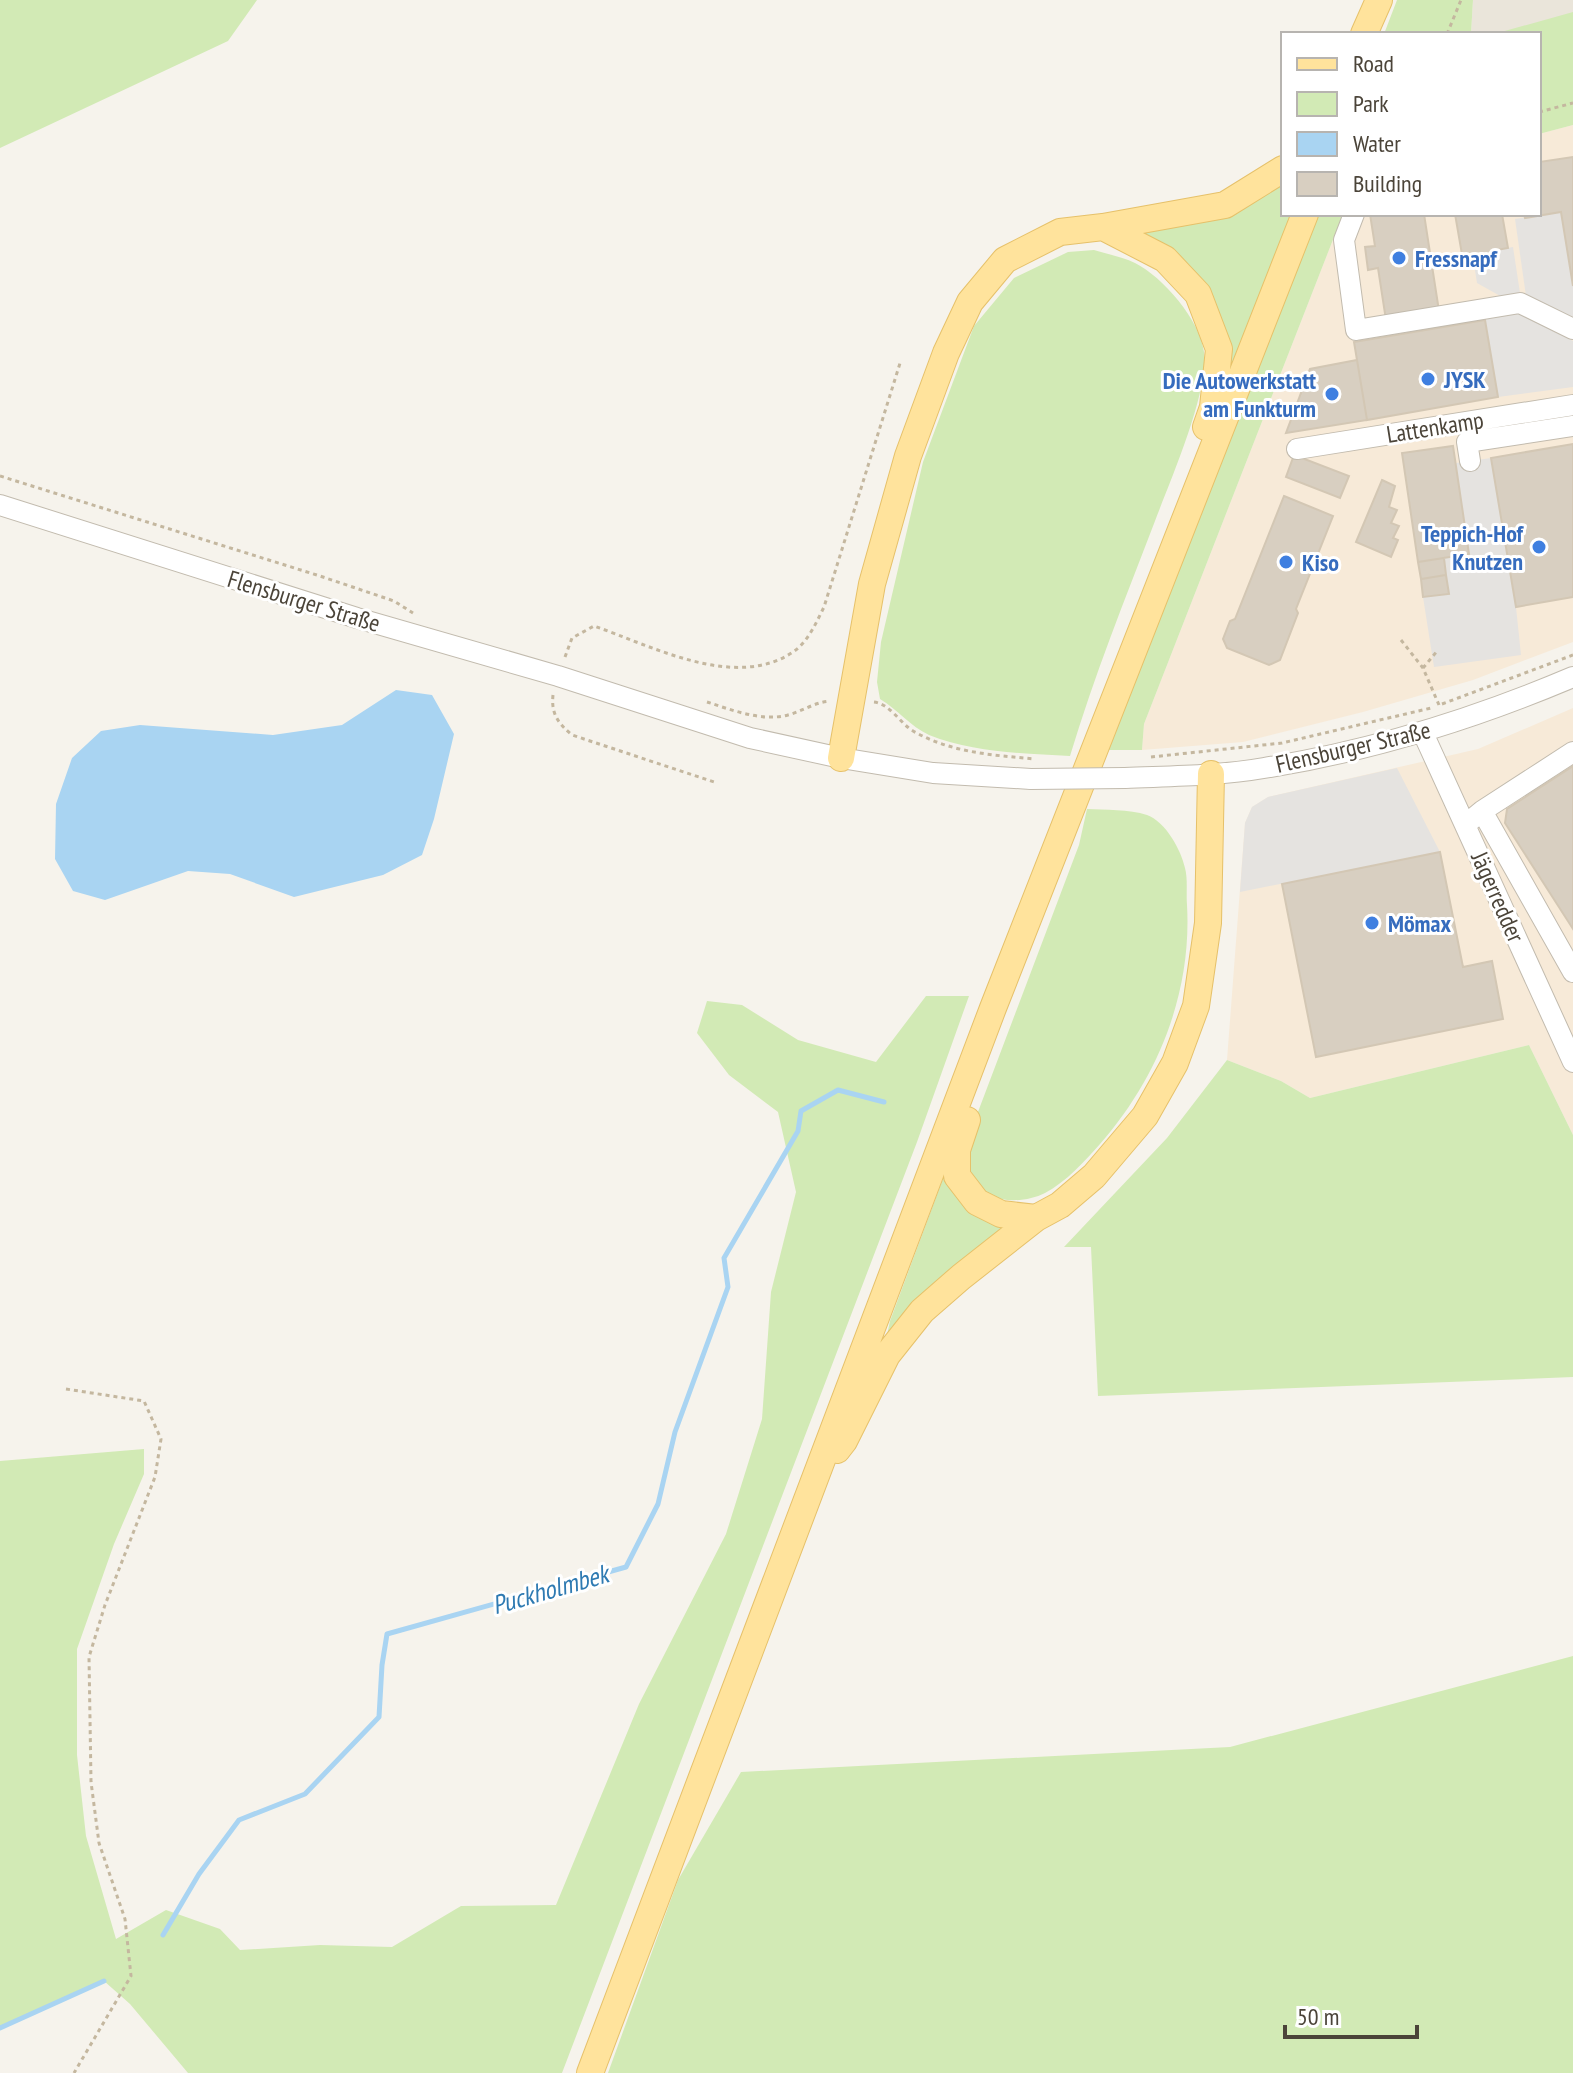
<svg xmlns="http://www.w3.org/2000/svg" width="1573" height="2073" font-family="'PT Sans Narrow',sans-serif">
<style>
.residential{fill:#eae5da}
.commercial{fill:#f7ead8}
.green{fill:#d2eab5}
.parking{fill:#e5e3e0}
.water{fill:#a9d4f2}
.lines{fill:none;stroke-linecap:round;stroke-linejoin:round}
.stream{stroke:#a9d4f2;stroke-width:5}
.building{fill:#d8cfc1;stroke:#d3c7b4;stroke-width:2}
.minor-casing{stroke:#c2bbae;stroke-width:22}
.major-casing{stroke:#e6c16a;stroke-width:28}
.path{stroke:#c4b79f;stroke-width:3;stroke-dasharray:4 4;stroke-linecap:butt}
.minor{stroke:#fff;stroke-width:20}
.major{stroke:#ffe39c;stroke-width:26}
.minor-bridge-casing{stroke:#c2bbae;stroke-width:22;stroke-linecap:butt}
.minor-bridge{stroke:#fff;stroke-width:20}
.shop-dot{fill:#3f7fe0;stroke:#fff;stroke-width:3}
.labels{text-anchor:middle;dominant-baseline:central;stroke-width:6;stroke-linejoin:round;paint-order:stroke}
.shop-label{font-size:24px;font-weight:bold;fill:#366cbe;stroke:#fff;text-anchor:start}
.street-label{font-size:24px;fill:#4b4439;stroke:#fff}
.water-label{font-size:26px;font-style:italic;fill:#2e7ab2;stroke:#fff}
</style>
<rect width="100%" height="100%" fill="#f6f3ec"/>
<!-- residential -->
<path class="residential" d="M 1473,0 L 1573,0 L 1573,76 L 1539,34 L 1471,34 Z"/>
<!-- commercial -->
<path class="commercial" d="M 1573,125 L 1573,642 L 1473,680 L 1363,712 L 1243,742 L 1142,750 L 1144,724 L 1343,214 L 1539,214 L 1539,134 Z
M 1573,708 L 1573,1135 L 1529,1045 L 1310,1098 L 1281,1081 L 1227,1060 L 1245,823 L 1252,807 L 1268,797 L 1478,749 Z"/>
<!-- green -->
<path class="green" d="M 0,0 L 257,0 L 228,41 L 0,148 Z
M 1397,0 L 1473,0 L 1471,34 L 1384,34 Z
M 1573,12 L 1573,125 L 1539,134 L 1539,34 L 1494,34 Z
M 1283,182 L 1283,214 L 1293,214 L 1227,380 L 1213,314 L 1124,229 L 1247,205 Z
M 1315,214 L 1343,214 L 1144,724 L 1142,750 L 1108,750 Z
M 1094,250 C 1107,254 1123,257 1135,263 C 1163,277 1200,320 1204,352 C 1209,393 1170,481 1155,521 C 1125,599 1094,676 1070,756 C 1023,753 974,753 929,735 C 910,726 898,710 880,699 L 877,682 L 881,642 L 923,462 L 974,326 L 1014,278 L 1068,252 Z
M 1087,809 C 1105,810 1129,809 1147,815 C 1166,822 1181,850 1185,868 C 1188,879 1186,893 1187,905 C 1192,993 1158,1078 1100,1144 C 1085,1161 1066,1182 1045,1193 C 1021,1205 984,1204 971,1175 C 965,1161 968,1147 970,1133 L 1079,845 Z
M 926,996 L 969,996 L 917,1142 L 562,2073 L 188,2073 L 130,2004 L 104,1981 L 0,2028 L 0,1461 L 144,1449 L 144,1474 L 114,1544 L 77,1649 L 77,1755 L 86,1836 L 116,1939 L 166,1910 L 220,1929 L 240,1950 L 320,1945 L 392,1947 L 461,1906 L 556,1905 L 639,1704 L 726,1534 L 762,1419 L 771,1292 L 796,1192 L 778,1112 L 729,1075 L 697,1033 L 707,1001 L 742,1005 L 798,1040 L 876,1062 Z
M 1529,1045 L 1573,1135 L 1573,1377 L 1098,1396 L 1091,1247 L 1064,1247 L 1167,1138 L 1227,1060 L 1281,1081 L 1310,1098 Z
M 944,1176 L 1009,1225 L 887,1335 L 890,1321 Z
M 1573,1656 L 1573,2073 L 608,2073 L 678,1880 L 741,1772 L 1230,1747 Z"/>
<!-- parking -->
<path class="parking" d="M 1561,212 L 1573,286 L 1573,317 L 1526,296 L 1515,219 Z
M 1513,247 L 1520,293 L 1502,297 L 1477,283 L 1474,264 L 1493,261 L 1491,251 Z
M 1514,311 L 1573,341 L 1573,387 L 1498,397 L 1485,320 Z
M 1491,458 L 1516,607 L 1521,655 L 1434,667 L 1423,597 L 1449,594 L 1444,558 L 1469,554 L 1456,463 Z
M 1397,768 L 1440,852 L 1240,892 L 1245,823 L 1252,807 L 1268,797 Z"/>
<!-- water -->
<path class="water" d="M 396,690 L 432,695 L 454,734 L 434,819 L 422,855 L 383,875 L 294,897 L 230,874 L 188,871 L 105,900 L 73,891 L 55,859 L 56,804 L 72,758 L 101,731 L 140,725 L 273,735 L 342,725 Z"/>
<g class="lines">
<!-- stream -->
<path class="stream" d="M 163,1935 L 199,1874 L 239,1820 L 305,1794 L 379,1717 L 382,1665 L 387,1634 L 626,1567 L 658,1504 L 675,1432 L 728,1287 L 724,1258 L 798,1131 L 801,1111 L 838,1090 L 884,1102
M 0,2028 L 104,1981"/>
</g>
<!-- building -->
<path class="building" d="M 1573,157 L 1573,286 L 1561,212 L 1525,218 L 1524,214 L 1539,214 L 1539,162 Z
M 1370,214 L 1424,214 L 1439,311 L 1386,320 L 1378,268 L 1368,270 L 1365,247 L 1375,246 Z
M 1455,214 L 1502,214 L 1508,248 L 1491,251 L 1493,261 L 1464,266 Z
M 1485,320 L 1498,397 L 1367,420 L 1354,342 Z
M 1357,360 L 1367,420 L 1286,433 L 1310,369 Z
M 1573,444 L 1573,597 L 1516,607 L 1491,458 Z
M 1453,446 L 1469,554 L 1418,562 L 1402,453 Z
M 1294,455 L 1349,476 L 1340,498 L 1286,477 Z
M 1382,480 L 1395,486 L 1389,507 L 1397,510 L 1391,523 L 1399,526 L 1393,538 L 1398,540 L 1391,557 L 1356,542 Z
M 1284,496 L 1333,516 L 1296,609 L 1298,613 L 1280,660 L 1269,665 L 1227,648 L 1223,639 L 1230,621 L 1235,619 Z
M 1444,558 L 1446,575 L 1421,579 L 1418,562 Z
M 1446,575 L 1449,594 L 1423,597 L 1421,579 Z
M 1573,766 L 1573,929 L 1505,823 L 1507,809 Z
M 1440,852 L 1463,967 L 1492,961 L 1503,1019 L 1316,1057 L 1282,884 Z"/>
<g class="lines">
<defs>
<path id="minor" d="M 1354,214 L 1344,240 L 1356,330 L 1520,303 L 1573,329
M 1297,449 L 1573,405
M 1470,461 L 1467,442 L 1573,426
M 0,505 L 357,618 L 558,676 L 750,738 L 841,758 L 933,773 L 1031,779
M 1423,733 L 1573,1062
M 1125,778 C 1171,776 1218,776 1264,768 C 1371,751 1474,719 1573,677
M 1482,811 L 1573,752
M 1465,825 L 1482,811 L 1573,972"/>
<path id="major" d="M 1364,34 L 1379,0
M 1103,227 L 1165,259 L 1198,294 L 1219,349 L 1213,407 L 1206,427
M 841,758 L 872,584 L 908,456 L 946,353 L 970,302 L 1005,260 L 1060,232 L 1103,227 L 1225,205 L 1283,169
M 967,1120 L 957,1150 L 957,1176 L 977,1202 L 1001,1214 L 1036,1218
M 837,1450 L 844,1441 L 887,1355 L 922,1311 L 961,1277 L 1036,1218 L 1060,1205 L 1094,1176 L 1145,1116 L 1175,1063 L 1196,1006 L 1208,923 L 1211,774
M 590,2073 L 993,1008 L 1305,214"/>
</defs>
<!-- minor casing -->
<use href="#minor" class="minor-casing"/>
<!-- major casing -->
<use href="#major" class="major-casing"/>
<!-- path -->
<path class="path" d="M 1447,34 L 1461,0
M 1539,112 L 1573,103
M 0,476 L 320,576 L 394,601 L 413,613
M 1401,640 L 1423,668 L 1439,705
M 565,657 L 572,638 L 594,626 C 652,646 735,691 793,652 C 808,642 816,623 824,607 L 901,360
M 1423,668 L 1438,650
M 553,695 C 551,714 558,723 572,735 L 717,783
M 707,702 C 732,710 762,722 788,715 C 803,711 815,702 830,701
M 874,702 C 890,704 900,723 913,731 C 952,753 992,755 1035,759
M 1442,704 L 1573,655
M 1151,757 L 1282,743 L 1431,708
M 66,1389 L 144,1401 L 161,1439 L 155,1477 L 105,1605 L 89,1657 L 91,1782 L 99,1843 L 125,1919 L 131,1976 L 74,2073"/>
<!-- minor -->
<use href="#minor" class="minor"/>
<!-- major -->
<use href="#major" class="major"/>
<defs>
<path id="minor-bridge" d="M 1031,779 L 1125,778"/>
</defs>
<!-- minor-bridge casing -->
<use href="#minor-bridge" class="minor-bridge-casing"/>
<!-- minor-bridge -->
<use href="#minor-bridge" class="minor-bridge"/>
</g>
<!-- markers -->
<g class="shop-dot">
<circle cx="1399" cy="258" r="8"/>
<circle cx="1428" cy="379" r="8"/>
<circle cx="1332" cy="394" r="8"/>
<circle cx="1539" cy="547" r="8"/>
<circle cx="1286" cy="562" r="8"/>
<circle cx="1372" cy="923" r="8"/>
</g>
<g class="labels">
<!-- shop labels -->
<g class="shop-label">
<text x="1415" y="258">Fressnapf</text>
<text x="1444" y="379">JYSK</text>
<text x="1316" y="380" text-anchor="end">Die Autowerkstatt<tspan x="1316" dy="28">am Funkturm</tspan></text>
<text x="1523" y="533" text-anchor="end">Teppich-Hof<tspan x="1523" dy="28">Knutzen</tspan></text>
<text x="1302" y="562">Kiso</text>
<text x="1388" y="923">Mömax</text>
</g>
<!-- street labels -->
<g class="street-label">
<text transform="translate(1435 427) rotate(-9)">Lattenkamp</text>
<text transform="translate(304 601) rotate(17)">Flensburger Straße</text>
<text transform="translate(1353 747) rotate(-13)">Flensburger Straße</text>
<text transform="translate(1498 897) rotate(66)">Jägerredder</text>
</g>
<!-- water labels -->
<g class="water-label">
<text transform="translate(550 1589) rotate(-16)">Puckholmbek</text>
</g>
</g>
<!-- legend -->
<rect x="1281" y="32" width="260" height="184" fill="#ffffff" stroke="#b7b4b0" stroke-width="2"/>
<rect x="1297" y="58" width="40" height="12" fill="#ffe39c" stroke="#b7b4b0" stroke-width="2"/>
<text x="1353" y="72" font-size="24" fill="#4b4439">Road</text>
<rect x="1297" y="92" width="40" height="24" fill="#d2eab5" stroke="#b7b4b0" stroke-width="2"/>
<text x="1353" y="112" font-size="24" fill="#4b4439">Park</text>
<rect x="1297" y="132" width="40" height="24" fill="#a9d4f2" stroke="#b7b4b0" stroke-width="2"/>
<text x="1353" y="152" font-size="24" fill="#4b4439">Water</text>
<rect x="1297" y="172" width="40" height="24" fill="#d8cfc1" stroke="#b7b4b0" stroke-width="2"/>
<text x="1353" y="192" font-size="24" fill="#4b4439">Building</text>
<!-- scale -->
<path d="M1285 2025v12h132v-12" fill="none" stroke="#4b4439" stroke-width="4"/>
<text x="1297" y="2025" font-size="24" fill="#4b4439" stroke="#ffffff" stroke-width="6" paint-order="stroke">50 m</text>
</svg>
